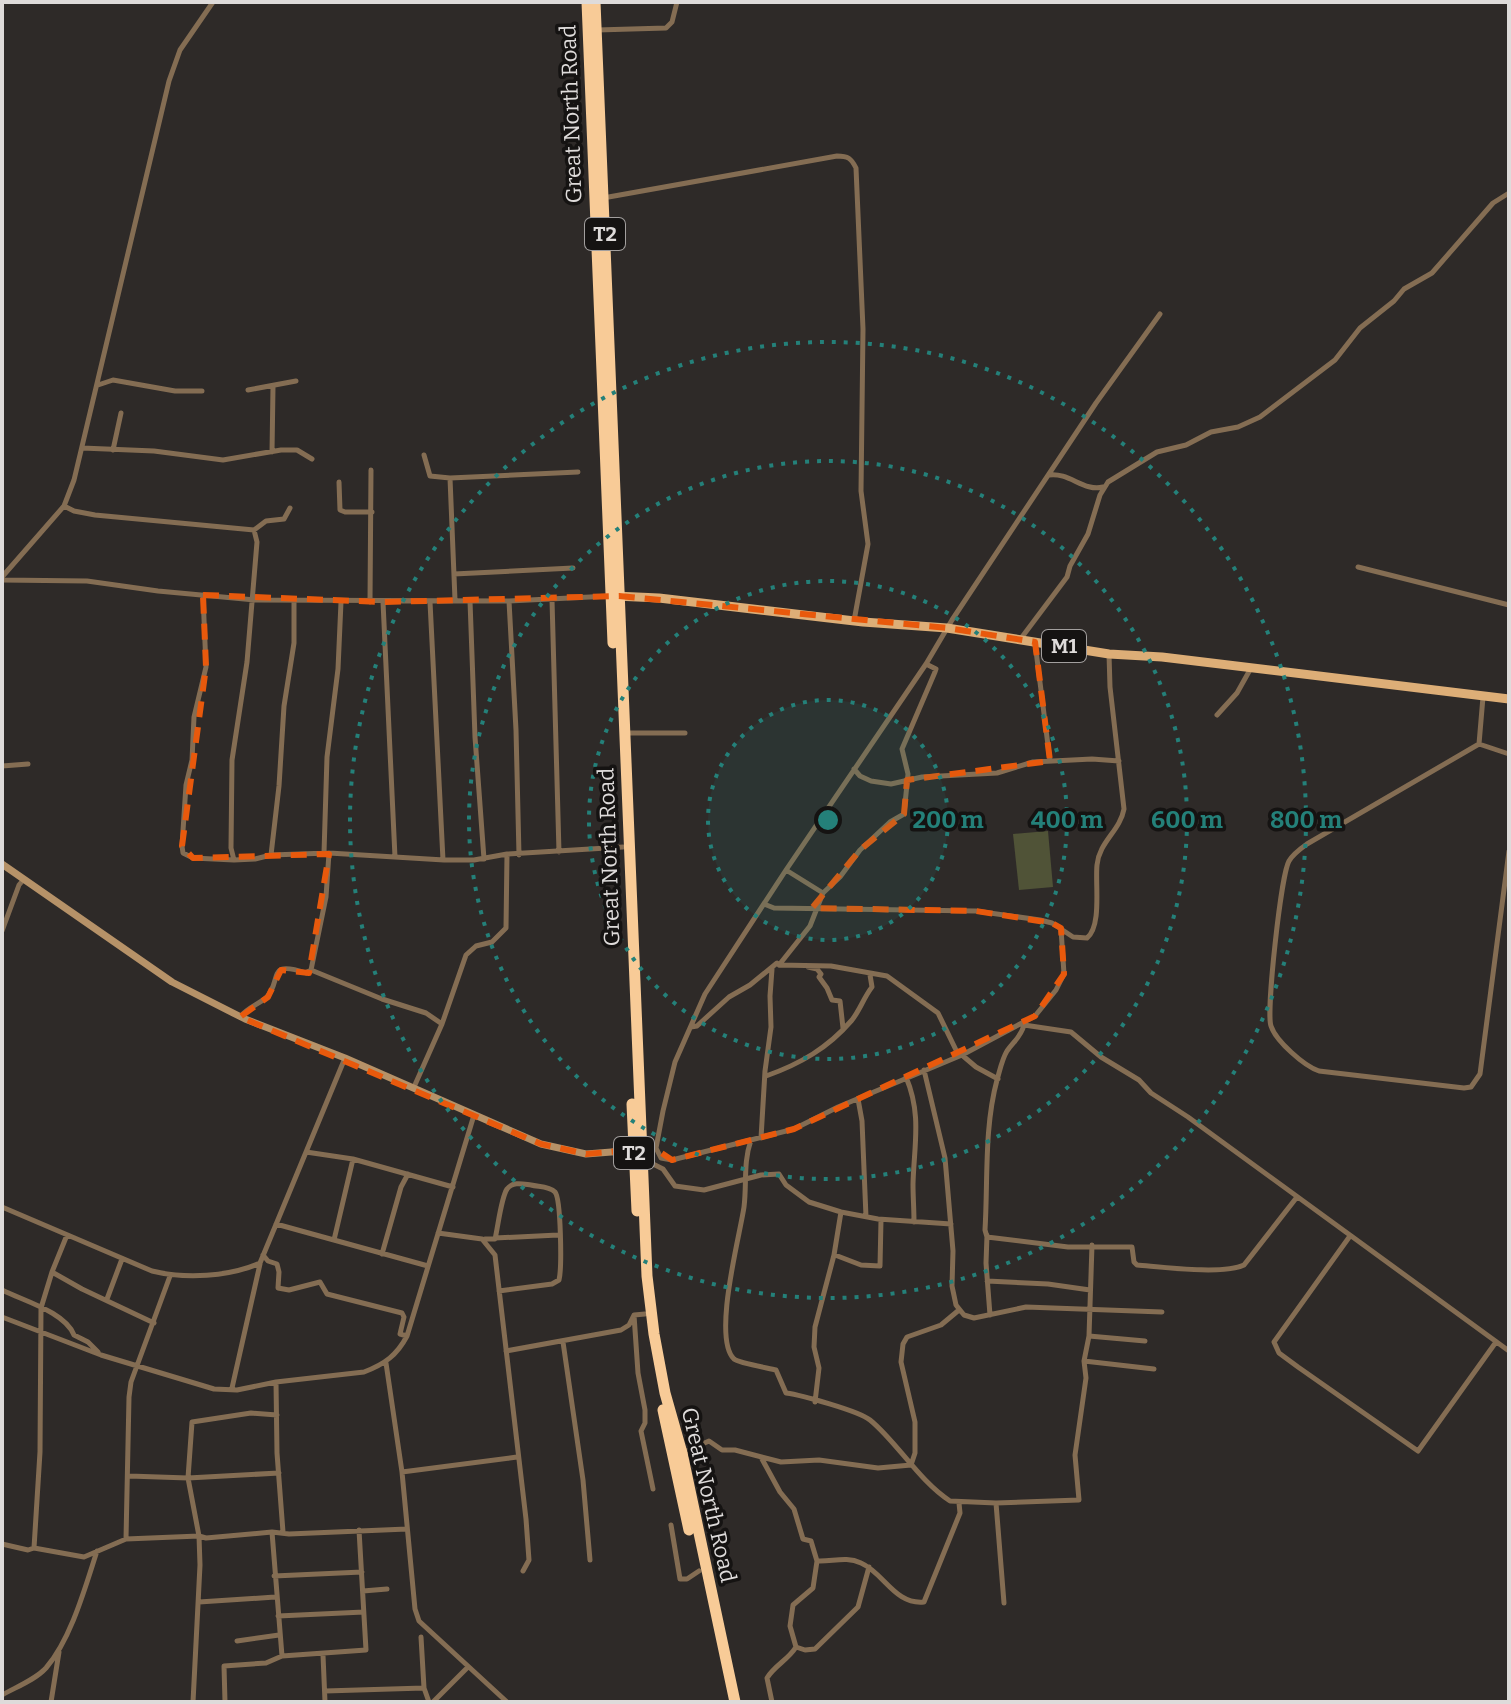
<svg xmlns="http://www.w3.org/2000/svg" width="1511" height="1704" font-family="Bitter,serif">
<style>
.green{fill:#505337}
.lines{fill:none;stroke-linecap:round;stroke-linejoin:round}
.street{stroke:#846d53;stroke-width:5}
.secondary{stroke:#b69268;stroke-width:7}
.primary{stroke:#ddae77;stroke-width:9}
.highway{stroke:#f8cb97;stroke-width:11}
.marked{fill:none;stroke:#e8590c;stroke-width:6;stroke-dasharray:16 10;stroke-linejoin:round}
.ring{fill:none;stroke:#248079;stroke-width:4;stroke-dasharray:4 8}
.labels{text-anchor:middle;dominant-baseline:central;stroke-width:7;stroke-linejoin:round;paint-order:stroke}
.shield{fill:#151312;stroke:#a29f9e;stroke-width:2}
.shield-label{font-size:20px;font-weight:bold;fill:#dedbda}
.street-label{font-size:22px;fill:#dedbda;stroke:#151312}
.centre{fill:#248079;stroke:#151312;stroke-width:4}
.ring-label{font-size:24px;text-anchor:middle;font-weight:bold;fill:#248079;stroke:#151312;stroke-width:7;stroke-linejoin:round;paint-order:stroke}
</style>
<rect width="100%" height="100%" fill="#2e2a28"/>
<!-- green -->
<path class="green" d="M 1048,831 L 1053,887 L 1019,890 L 1013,834 Z"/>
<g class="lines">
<!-- street -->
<path class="street" d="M 597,30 L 666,28 L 672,22 L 677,2
M 603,198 L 837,156 C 848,156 851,158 856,168 L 863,329 L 861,491 L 868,544 L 854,621
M 98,385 L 113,380 L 175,391 L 202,391
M 248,390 L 296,381
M 82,448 L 154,451 L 223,460 L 281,450 L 297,450 L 312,459
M 113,450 L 121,413
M 272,452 L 273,387
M 424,455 L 430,476 L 450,478
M 1049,475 C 1069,472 1084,492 1103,487
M 339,482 L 340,510 L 345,512 L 372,512
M 64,506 L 74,511 L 95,515 L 254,530 L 257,542 L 247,662 L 232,760 L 231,848 L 234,860 L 255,859 L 271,855 L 329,853 L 444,860 L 474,860 L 507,854 L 623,847
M 254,530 L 266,521 L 284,519 L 290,508
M 1358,567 L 1509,605
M 454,574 L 573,568
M 2,577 L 64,506 L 74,480 L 169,81 L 180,50 L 213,2
M 2,580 L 87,581 L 158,591 L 255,600 L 509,601 L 610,596
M 203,595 L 206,667 L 194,717 L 192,760 L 186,785 L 182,846 L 183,853 L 193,858 L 234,860
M 455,600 L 450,478 L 578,472
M 552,600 L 559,852
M 470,601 L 475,737 L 484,859
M 509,601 L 516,730 L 519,855
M 370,602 L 371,470
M 383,602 L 395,857
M 430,602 L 443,860
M 1019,641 L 1067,577 L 1070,566 L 1088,534 L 1100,495 L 1108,482 L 1157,452 L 1186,445 L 1211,432 L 1238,427 L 1260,417 L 1335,360 L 1360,328 L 1394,301 L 1404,289 L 1432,273 L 1493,203 L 1509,193
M 1035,643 L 1050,761
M 1483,697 L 1479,744 L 1509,754
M 1217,715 L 1237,693 L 1251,668
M 624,733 L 685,733
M 1479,744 L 1307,844 C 1300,849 1293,854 1289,861 C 1281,875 1266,1012 1271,1026 C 1276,1041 1304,1066 1319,1071 L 1464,1088 L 1471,1087 L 1480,1074 L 1509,851
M 2,766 L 28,764
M 854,769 L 860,776 L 871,781 L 891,784 L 922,777 L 997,773 L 1033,762 L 1092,759 L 1119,761
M 324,853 L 327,757 L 338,669 L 341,602
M 271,855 L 279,786 L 284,706 L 294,643 L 294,600
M 786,870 L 823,893
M 764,904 L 774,908 L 976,911 L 1040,920 L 1052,923 L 1073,937 L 1087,938 C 1102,926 1095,884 1097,865 C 1099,842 1120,831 1124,809 L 1110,687 L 1109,654
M 2,931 L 19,885 L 24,879
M 779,965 L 831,966 L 887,976 L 938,1013 L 956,1050 L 976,1067 L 998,1079
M 808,967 L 817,969 L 821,974 L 819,977 L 827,988 L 832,1000 L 840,1001 L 843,1028
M 311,970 L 382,999 L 426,1013 L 442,1024
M 240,1017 C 247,1008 257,1005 266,998 C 283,981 265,959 306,973 L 311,970 L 326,897 L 329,853
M 1023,1022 L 1024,1025 L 1071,1032 L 1101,1057 L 1139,1080 L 1151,1093 L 1188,1117 L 1509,1351
M 1024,1025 C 1021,1037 1014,1041 1007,1051 C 1002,1059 1000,1070 997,1080 C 984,1128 988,1181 985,1230 L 987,1237 L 1068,1247 L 1132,1247 L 1134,1262 L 1137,1265 C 1162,1267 1223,1275 1244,1265 L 1297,1197
M 691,1027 L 697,1026 L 729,997 L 750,985 L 777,963 L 779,965 L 810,926 L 823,893 L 840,877 L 860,850 L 890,822 L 904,814 L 908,774 L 902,749 L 935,672 L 936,669 L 926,664
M 924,1070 L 945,1158 L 953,1251 L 952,1286 L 956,1305 L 964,1315 L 974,1318 L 1026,1307 L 1162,1312
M 766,1076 C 800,1064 828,1048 852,1020 C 860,1010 864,997 872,987 L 870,975
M 906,1077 C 922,1115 914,1145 913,1184 C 913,1197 914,1209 914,1222
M 414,1087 L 442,1024 L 466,955 L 476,946 L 492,942 L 506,928 L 507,854
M 858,1099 L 862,1121 L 866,1217
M 761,1138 L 765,1071 L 771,1027 L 770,996 L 772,969
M 751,1140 C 743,1163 747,1183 744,1207 C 740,1235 712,1338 734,1359 C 739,1363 768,1368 776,1370 L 786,1393 C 801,1395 859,1411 870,1420 C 897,1442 919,1481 950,1501 L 996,1503 L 1079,1500 L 1075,1455 L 1086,1378 L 1084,1361 L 1089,1336 L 1092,1245
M 656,1148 L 661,1158 L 672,1160 L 794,1129 L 838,1107 L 962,1055 L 1035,1016 L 1056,990 L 1064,974 L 1061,929
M 644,1149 L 656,1148 L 663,1111 L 675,1062 L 705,994 L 786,870 L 926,664 L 952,620 L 1096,403 L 1160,314
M 306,1152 L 353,1159 L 453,1187
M 645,1160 L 663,1169 L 675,1186 L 704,1190 L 761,1175 L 779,1174 L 786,1185 L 809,1202 L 841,1212 L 878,1219 L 951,1224
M 2,1207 L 152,1271 C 185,1279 229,1277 260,1263 L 345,1058
M 276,1224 L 428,1266
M 438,1233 L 482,1239 L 495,1255 L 526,1519 L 529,1560 L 523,1571
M 987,1235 L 986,1263 L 990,1315
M 1350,1236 L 1274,1342 L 1279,1353 L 1298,1367 L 1418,1451 L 1496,1342
M 495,1238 L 558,1235
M 485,1239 L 495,1239 C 498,1227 501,1198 507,1189 C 513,1181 523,1184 531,1185 C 539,1187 549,1186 555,1192 C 561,1199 562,1268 559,1280 L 552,1284 L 499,1291
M 334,1240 L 353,1159
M 382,1254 L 401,1187 L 408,1174
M 263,1255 L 268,1261 L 277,1264 L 279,1272 L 278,1288 L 289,1290 L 320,1282 L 327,1294 L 402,1313 L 404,1317 L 400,1334 L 407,1336
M 835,1255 L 861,1265 L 880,1266 L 881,1220
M 52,1272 L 82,1289 L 154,1323
M 987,1281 L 1048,1284 L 1090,1290
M 2,1290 C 24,1301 65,1312 74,1335 L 88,1342 L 98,1352
M 107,1299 L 122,1259
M 634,1315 L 638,1373 L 645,1410 L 645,1423 L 641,1431 L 653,1489
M 2,1317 L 101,1355 L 214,1389 L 237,1390 L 276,1382 L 364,1372 C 385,1364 397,1355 407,1336 L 474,1115
M 1089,1336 L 1145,1341
M 563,1342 L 583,1480 L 590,1560
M 506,1351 L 621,1330 L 629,1325 L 634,1315 L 645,1314
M 1084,1361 L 1154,1369
M 386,1363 L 402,1472 L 415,1609 L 419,1621 L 507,1702
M 276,1382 L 277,1453 L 283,1532
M 232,1388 L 260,1264
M 815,1402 L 819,1368 L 814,1347 L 815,1327 L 834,1255 L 841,1212
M 682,1453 L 709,1441 L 722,1450 L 735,1450 L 781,1462 L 819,1460 L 878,1468 L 911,1465 L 915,1453 L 915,1422 L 901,1362 L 903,1344 L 907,1337 L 941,1325 L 959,1310
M 762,1459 L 780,1492 L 794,1509 L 803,1539 L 811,1541 L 817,1561 L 813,1588 L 793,1605 L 790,1626 L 796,1647 C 788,1660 775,1665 767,1678 L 772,1702
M 402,1472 L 517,1457
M 129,1476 L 188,1478 L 279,1473
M 996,1503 L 1004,1603
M 671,1525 L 680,1579 L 687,1579 L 699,1571
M 272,1532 L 282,1656
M 126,1539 L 129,1397 L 131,1382 L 170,1276
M 2,1544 L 28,1550 L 34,1548 L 84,1557 L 126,1539 L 199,1536 L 206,1538 L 272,1532 L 289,1534 L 407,1529
M 34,1548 L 40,1452 L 41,1308 L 52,1272 L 67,1235
M 817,1561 C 832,1562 846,1556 861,1563 C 884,1573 895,1605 924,1602 L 960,1513 L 959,1503
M 274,1576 L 362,1572
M 363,1591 L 387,1589
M 199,1602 L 275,1597
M 278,1616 L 364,1612
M 421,1637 L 424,1688 L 429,1702
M 237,1641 L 279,1635
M 796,1647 L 805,1650 L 815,1649 L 858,1607 L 869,1567
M 323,1655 L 325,1702
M 325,1691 L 424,1688
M 2,1695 C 16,1687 35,1680 46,1668 C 71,1639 85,1588 97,1551
M 51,1702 L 59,1652
M 193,1702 L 200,1565 L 199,1536 L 188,1478 L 192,1422 L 251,1413 L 277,1415
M 225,1702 L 224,1666 L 266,1663 L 282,1656 L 366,1650 L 359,1530
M 433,1702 L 468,1667"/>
<!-- secondary -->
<path class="secondary" d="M 2,864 L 172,982 L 245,1019 L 345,1058 L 541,1144 L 586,1154 L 637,1150"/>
<!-- primary -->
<path class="primary" d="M 615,596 L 659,598 L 863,622 L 947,628 L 1109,654 L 1162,657 L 1509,699"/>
<!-- highway -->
<path class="highway" d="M 587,2 L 613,643
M 595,2 L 647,1276 L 654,1334 L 665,1393 L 682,1453 L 735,1702
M 632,1104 L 637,1211
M 663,1410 L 689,1530"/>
</g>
<!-- marked area -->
<path class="marked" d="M 203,595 L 383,602 L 619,596 L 947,628 L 1035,642 L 1050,761 L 907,780 L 904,814 L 860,850 L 812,908 L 976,911 L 1052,923 L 1061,928 L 1064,974 L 1035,1016 L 794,1129 L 672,1160 L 654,1148 L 586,1154 L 541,1144 L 240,1017 L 268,997 L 281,970 L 309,973 L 329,854 L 193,858 L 182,846 L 206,667 Z"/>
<!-- distance rings -->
<circle cx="828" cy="820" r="120" fill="#248079" fill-opacity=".12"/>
<g class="ring">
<circle cx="828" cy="820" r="120"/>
<circle cx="828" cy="820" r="239"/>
<circle cx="828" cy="820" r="359"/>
<circle cx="828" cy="820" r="478"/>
</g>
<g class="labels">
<!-- shield labels -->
<g class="shield">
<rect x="585" y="218" width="40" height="32" rx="6"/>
<rect x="1042" y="630" width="44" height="32" rx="6"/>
<rect x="614" y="1137" width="40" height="32" rx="6"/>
</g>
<g class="shield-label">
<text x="605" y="234">T2</text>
<text x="1064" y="646">M1</text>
<text x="634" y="1153">T2</text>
</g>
<!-- street labels -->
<g class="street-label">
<text transform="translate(571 114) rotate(-92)">Great North Road</text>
<text transform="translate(609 857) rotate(-92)">Great North Road</text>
<text transform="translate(709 1495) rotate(77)">Great North Road</text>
</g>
</g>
<circle cx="828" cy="820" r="12" class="centre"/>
<g class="ring-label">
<text x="948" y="828">200 m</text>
<text x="1067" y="828">400 m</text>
<text x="1187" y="828">600 m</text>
<text x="1306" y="828">800 m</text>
</g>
<!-- border -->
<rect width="1511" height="1704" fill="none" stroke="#dedbda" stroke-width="8"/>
</svg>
